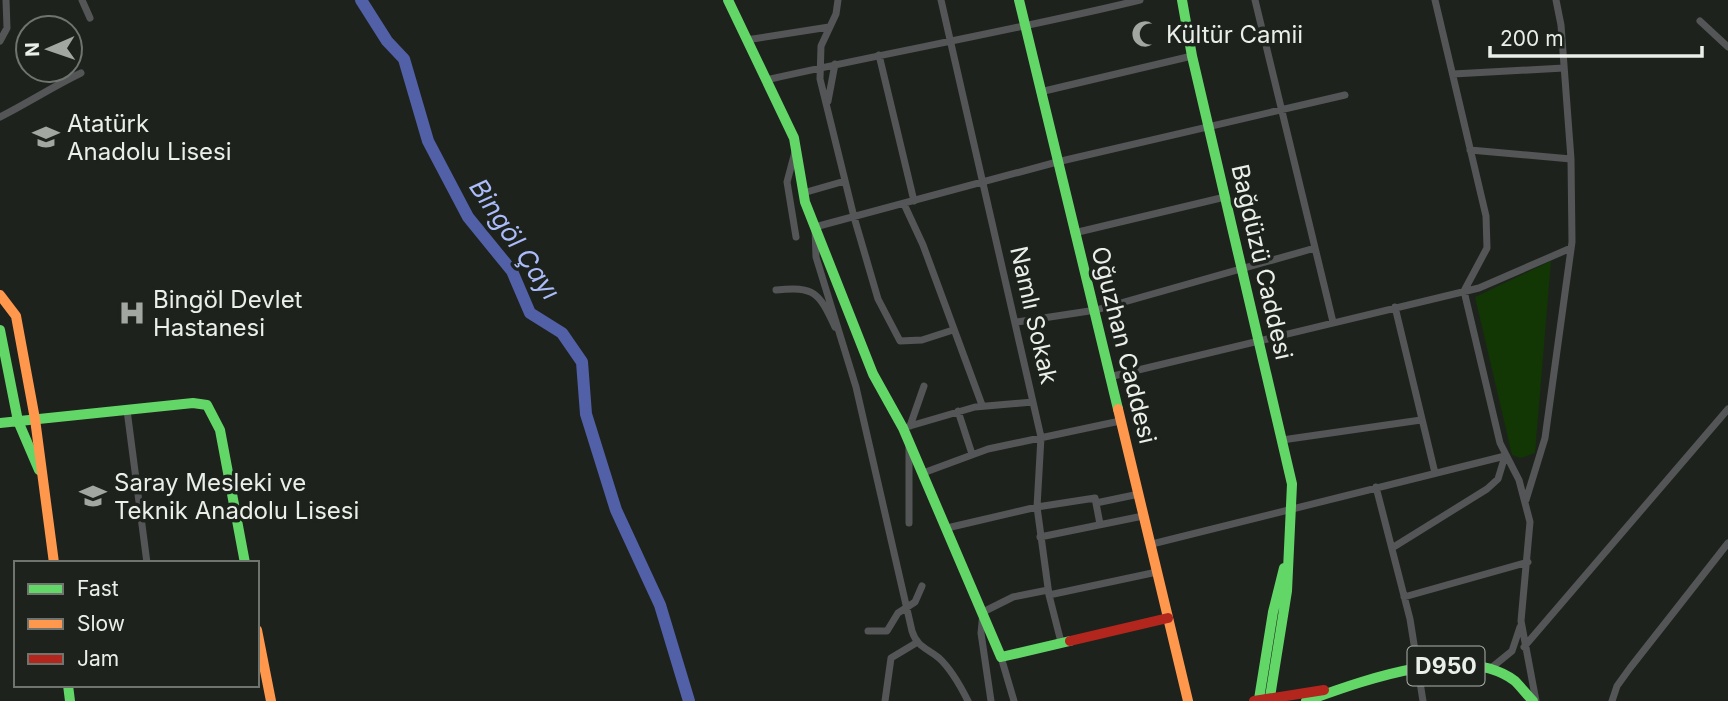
<svg xmlns="http://www.w3.org/2000/svg" width="1728" height="701" font-family="Inter,sans-serif">
<style>
.green{fill:#123604}
.lines{fill:none;stroke-linecap:round;stroke-linejoin:round}
.river{stroke:#5260a7;stroke-width:12}
.street{stroke:#545556;stroke-width:7}
.fast{stroke:#63d668;stroke-width:10}
.slow{stroke:#ff974d;stroke-width:10}
.jam{stroke:#b3261e;stroke-width:10}
.labels{text-anchor:middle;dominant-baseline:central;stroke-width:7;stroke-linejoin:round;paint-order:stroke}
.shield{fill:#1d231c;stroke:#adb2ac;stroke-width:2}
.shield-label{font-size:23px;font-weight:bold;fill:#ebefea}
.poi-label{font-size:24px;fill:#ebefea;stroke:#1d231c;text-anchor:start}
.street-label{font-size:24px;fill:#ebefea;stroke:#1d231c}
.water-label{font-size:26px;font-style:italic;fill:#abbbfb;stroke:#1d231c}
</style>
<rect width="100%" height="100%" fill="#1e221d"/>
<!-- green -->
<path class="green" d="M 1551,261 L 1535,453 L 1521,458 L 1512,455 L 1475,297 Z"/>
<g class="lines">
<!-- river -->
<path class="river" d="M 361,0 L 387,41 L 404,59 L 428,141 L 468,217 L 512,271 L 530,313 L 562,333 L 582,362 L 586,414 L 616,510 L 660,605 L 689,701"/>
<!-- street -->
<path class="street" d="M 82,0 L 90,18
M 838,0 L 836,14 L 821,46 L 820,79 L 854,217 L 878,299 L 900,341 L 922,340 L 953,330
M 941,0 L 1041,437 L 1037,507 L 1049,595 L 1061,642
M 1255,0 L 1333,322
M 1435,0 L 1486,216 L 1487,248 L 1464,291 L 1500,443 L 1519,480 L 1530,522 L 1521,621 L 1536,701
M 1700,21 L 1728,47
M 746,40 L 829,27
M 0,41 L 7,28 L 6,0
M 879,55 L 914,201
M 1453,74 L 1564,68
M 766,80 C 890,52 1016,30 1140,0
M 1040,92 L 1192,56
M 828,101 L 835,64
M 0,117 C 28,103 52,87 81,73
M 1470,150 L 1571,159
M 795,152 L 787,182 L 796,237
M 803,193 L 845,181
M 904,204 L 923,245 L 982,405
M 1074,233 L 1225,197
M 776,290 C 814,286 819,292 835,327
M 1395,307 L 1435,473
M 1017,322 L 1096,310 L 1315,248
M 1109,377 L 1479,288 L 1571,248
M 127,410 L 147,563
M 958,411 L 972,454
M 910,426 L 924,386
M 903,428 L 975,407 L 1033,402
M 1282,440 L 1421,420
M 909,447 L 909,523
M 923,473 L 988,449 L 1120,421
M 1376,487 L 1410,619 L 1423,701
M 1526,500 L 1545,438 L 1572,242 L 1571,159 L 1561,25 L 1556,0
M 1096,503 L 1139,494
M 947,528 L 1037,507 L 1095,498 L 1100,524
M 1040,537 L 1143,516
M 1152,544 L 1505,456 L 1498,479 L 1487,489 L 1392,548
M 1049,595 L 1157,572
M 1404,597 L 1528,562
M 868,631 L 887,631 L 898,613 L 915,602 L 922,586
M 1524,647 L 1728,409
M 1001,657 L 1014,701
M 1491,668 L 1512,651 L 1520,627
M 885,701 L 891,658 L 916,643
M 968,701 C 961,687 951,669 939,658 C 927,648 917,647 912,631 L 856,387 L 816,257 L 815,227 L 1057,162 L 1345,95
M 991,701 L 981,633 L 983,612 L 1013,597 L 1048,590
M 1612,701 L 1617,686 L 1630,668 L 1728,543"/>
<!-- fast -->
<path class="fast" d="M 728,0 L 794,138 L 805,202 L 873,374 L 903,428 L 1001,657 L 1070,641
M 1019,0 L 1118,409
M 1182,0 L 1192,56 L 1292,484 L 1287,591 L 1270,697
M 0,330 L 18,421 L 39,470
M 0,423 L 193,403 L 207,405 L 220,430 L 245,563
M 68,685 L 70,701
M 1259,699 L 1273,612 L 1284,568
M 1306,701 C 1359,682 1464,642 1515,681 C 1521,687 1527,695 1533,701"/>
<!-- slow -->
<path class="slow" d="M 0,295 L 16,316 L 35,419 L 54,563
M 1118,409 L 1188,701
M 257,630 L 271,701"/>
<!-- jam -->
<path class="jam" d="M 1070,641 L 1168,618
M 1254,701 L 1324,690"/>
</g>
<!-- icons -->
<defs>
<symbol id="mosque-bare" viewBox="-9 -9 18 18"><path d="M3.5-4.9A6 6 0 1 0 3.5 4.9A5 5 0 1 1 3.5-4.9Z" fill="#a3a7a2" stroke="#1d231c" stroke-width="2.5" paint-order="stroke"/></symbol>
<symbol id="school-bare" viewBox="-9 -9 18 18"><path d="M0-5L7-2L0 1L-7-2ZM-4 1L0 2.5L4 1V4Q0 6-4 4Z" fill="#a3a7a2" stroke="#1d231c" stroke-width="2.5" paint-order="stroke"/></symbol>
<symbol id="hospital-bare" viewBox="-9 -9 18 18"><path d="M-5-5h3v3.5h4V-5h3V5h-3V1.5h-4V5h-3Z" fill="#a3a7a2" stroke="#1d231c" stroke-width="2.5" paint-order="stroke"/></symbol>
</defs>
<g fill-rule="evenodd">
<use href="#mosque-bare" x="1126" y="15" width="38" height="38"/>
<use href="#school-bare" x="27" y="118" width="38" height="38"/>
<use href="#hospital-bare" x="113" y="294" width="38" height="38"/>
<use href="#school-bare" x="74" y="477" width="38" height="38"/>
</g>
<g class="labels">
<!-- shield labels -->
<rect class="shield" x="1407.5" y="646.5" width="77" height="39" rx="5"/>
<g class="shield-label">
<text x="1446" y="666">D950</text>
</g>
<!-- poi labels -->
<g class="poi-label">
<text x="1166" y="34">Kültür Camii</text>
<text x="67" y="123">Atatürk<tspan x="67" dy="28">Anadolu Lisesi</tspan></text>
<text x="153" y="299">Bingöl Devlet<tspan x="153" dy="28">Hastanesi</tspan></text>
<text x="114" y="482">Saray Mesleki ve<tspan x="114" dy="28">Teknik Anadolu Lisesi</tspan></text>
</g>
<!-- street labels -->
<g class="street-label">
<text transform="translate(1262 262) rotate(77)">Bağdüzü Caddesi</text>
<text transform="translate(1034 315) rotate(77)">Namlı Sokak</text>
<text transform="translate(1124 345) rotate(76)">Oğuzhan Caddesi</text>
</g>
<!-- water labels -->
<g class="water-label">
<text transform="translate(515 239) rotate(56)">Bingöl Çayı</text>
</g>
</g>
<!-- legend -->
<rect x="14" y="561" width="245" height="126" fill="#1d231c" stroke="#6f756e" stroke-width="2"/>
<rect x="28" y="584" width="35" height="10" fill="#63d668" stroke="#6f756e" stroke-width="2"/>
<text x="77" y="596" font-size="21" fill="#ebefea">Fast</text>
<rect x="28" y="619" width="35" height="10" fill="#ff974d" stroke="#6f756e" stroke-width="2"/>
<text x="77" y="631" font-size="21" fill="#ebefea">Slow</text>
<rect x="28" y="654" width="35" height="10" fill="#b3261e" stroke="#6f756e" stroke-width="2"/>
<text x="77" y="666" font-size="21" fill="#ebefea">Jam</text>
<!-- north arrow -->
<g transform="translate(49 49) rotate(268)"><circle r="33" fill="#1d231c" stroke="#6f756e" stroke-width="2"/>
<path d="M0-5L12 26L0 18L-12 26Z" fill="#a3a7a2"/>
<text y="-10" font-size="19" font-weight="bold" text-anchor="middle" fill="#ebefea">N</text>
</g>
<!-- scale -->
<path d="M1490 46v10h212v-10" fill="none" stroke="#ebefea" stroke-width="3.5"/>
<text x="1500" y="46" font-size="21" fill="#ebefea" stroke="#1d231c" stroke-width="5" paint-order="stroke">200 m</text>
</svg>
